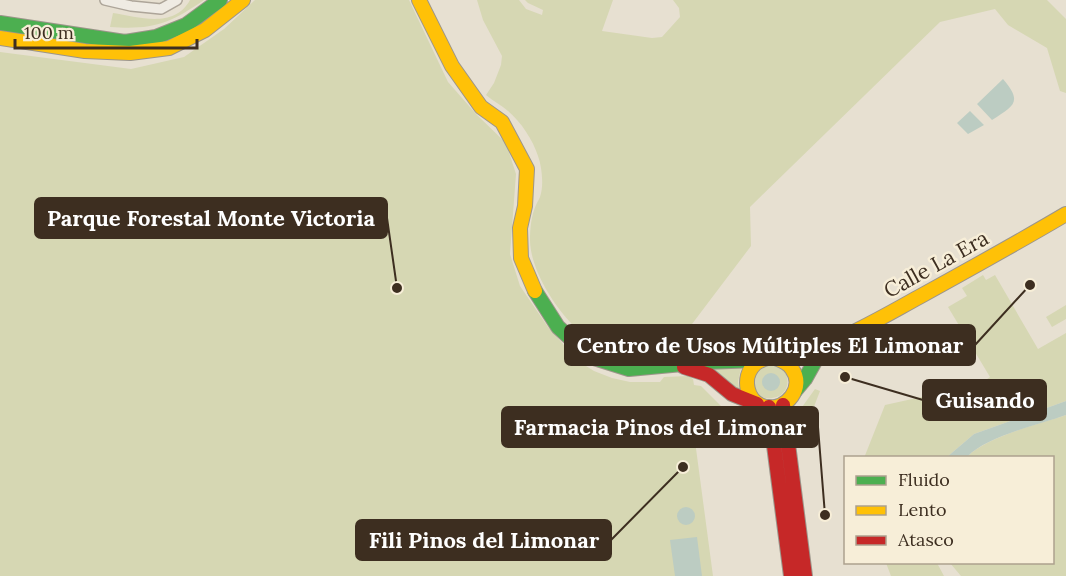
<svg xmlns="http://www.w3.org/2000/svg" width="1066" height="576" font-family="Lora,serif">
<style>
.green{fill:#d6d7b3}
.water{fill:#bcccc2}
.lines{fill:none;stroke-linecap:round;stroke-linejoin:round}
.street-casing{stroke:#ada599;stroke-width:12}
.fast-casing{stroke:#9c958a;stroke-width:16}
.slow-casing{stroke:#9c958a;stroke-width:16}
.jam-casing{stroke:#9c958a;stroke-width:16}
.street{stroke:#efebe3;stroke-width:9}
.fast{stroke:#4caf50;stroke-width:14}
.slow{stroke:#ffc107;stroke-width:14}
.jam{stroke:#c62828;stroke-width:14}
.labels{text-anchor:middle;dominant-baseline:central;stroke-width:5;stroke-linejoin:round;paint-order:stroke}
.street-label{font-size:21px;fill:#3d2e20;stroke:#f7eed8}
.leader{fill:none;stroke:#3d2e20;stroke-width:2}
.callout-dot{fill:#3d2e20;stroke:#f7eed8;stroke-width:2}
.callout{fill:#3d2e20;stroke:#3d2e20;stroke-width:2}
.callout-label{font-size:22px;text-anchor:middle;font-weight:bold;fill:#fff}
</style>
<rect width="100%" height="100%" fill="#e7e0d1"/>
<!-- green -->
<path class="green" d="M 190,0 L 204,0 C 169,24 153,30 110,27 L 113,13 C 139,17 174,29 190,0 Z
M 255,0 L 409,0 L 448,82 L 477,115 L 506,143 L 516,174 L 510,254 L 520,286 L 548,327 L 578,361 L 594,371 L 612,378 L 630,382 L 660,382 L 664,377 L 688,376 L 693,379 L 694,385 L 701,386 L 722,407 L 695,441 L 713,576 L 0,576 L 0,52 L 131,69 L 184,57 L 224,29 Z
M 477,0 L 519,0 L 526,9 L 542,15 L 543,10 L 528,3 L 525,0 L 613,0 L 602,31 L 652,38 L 662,37 L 680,17 L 679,8 L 673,0 L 1047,0 L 1066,19 L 1066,93 L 1060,91 L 1047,48 L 1008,25 L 995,9 L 940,22 L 750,207 L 751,246 L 689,328 L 677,356 C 656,357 634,359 614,353 C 576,342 531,280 530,241 C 530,229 531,216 536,205 C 537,202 539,200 540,197 C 544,186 542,167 538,156 C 533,140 521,122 508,111 C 501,105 493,101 486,95 L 494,83 L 501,65 L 502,56 L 483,20 Z
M 983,275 L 986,280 L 995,275 L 1038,349 L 1066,333 L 1066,401 L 974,434 L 947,457 L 864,458 L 885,405 L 980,384 L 990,377 L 948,307 L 967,296 L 962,288 Z
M 1066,305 L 1066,319 L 1052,327 L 1046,317 Z
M 766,364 C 792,361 795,396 772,398 C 751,401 747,372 766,364 Z
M 706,367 L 741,368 L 738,382 L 740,393 Z
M 815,389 L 820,391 L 800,443 L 796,423 L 797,414 Z
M 1066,415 L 1066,576 L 961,576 L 950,563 L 1052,562 L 1052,458 L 967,457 C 986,437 1039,424 1066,415 Z
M 886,563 L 937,563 L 944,576 L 891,576 Z"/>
<!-- water -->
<path class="water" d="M 1003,79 C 1023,102 1014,106 992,120 L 977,104 Z
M 970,111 L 984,125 L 968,134 L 957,123 Z
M762 382a9 9 0 1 1 18 0a9 9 0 1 1-18 0Z
M 1066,401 L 1066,415 C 1038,425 987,436 967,457 L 947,457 L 974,434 Z
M677 516a9 9 0 1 1 18 0a9 9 0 1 1-18 0Z
M 697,537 L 702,576 L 675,576 L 670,540 Z"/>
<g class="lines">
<defs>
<path id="street" d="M 105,0 L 131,6 L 161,9 L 177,0"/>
<path id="fast" d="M 0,23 L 125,42 L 156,37 L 186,25 L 220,0
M 535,291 L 558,327 L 591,357 L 629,369 L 704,362 L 758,360
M 795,391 L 805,379 L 824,345"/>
<path id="slow" d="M 419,0 L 452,66 L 481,107 L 502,122 L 527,169 L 525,206 L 520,228 L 521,258 L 535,291
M 0,38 L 85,51 L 130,53 L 169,48 L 205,30 L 243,0
M 773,357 C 780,360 788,362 792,369 C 805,387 787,411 766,407 C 746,403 741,377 755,364 C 767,353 808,352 825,345 C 858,332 888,314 919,297 C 968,270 1017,243 1066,214"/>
<path id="jam" d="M 684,367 L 709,375 L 732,394 L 757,404
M 783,405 L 805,576
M 769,407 L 791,576"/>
</defs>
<!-- street casing -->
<use href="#street" class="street-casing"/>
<!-- fast casing -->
<use href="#fast" class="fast-casing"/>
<!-- slow casing -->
<use href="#slow" class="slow-casing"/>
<!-- jam casing -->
<use href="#jam" class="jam-casing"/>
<!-- street -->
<use href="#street" class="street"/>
<!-- fast -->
<use href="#fast" class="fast"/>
<!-- slow -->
<use href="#slow" class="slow"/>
<!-- jam -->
<use href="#jam" class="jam"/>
</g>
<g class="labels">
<!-- street labels -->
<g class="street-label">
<text transform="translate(936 264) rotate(-29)">Calle La Era</text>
</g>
</g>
<!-- callouts -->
<path class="leader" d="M397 288L387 218M1030 285L975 345M845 377L923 400M825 515L818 427M683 467L611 540"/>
<g class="callout-dot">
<circle cx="397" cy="288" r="6"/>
<circle cx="1030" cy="285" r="6"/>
<circle cx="845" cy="377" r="6"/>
<circle cx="825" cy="515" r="6"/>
<circle cx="683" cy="467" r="6"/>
</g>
<g class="callout">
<rect x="35" y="198" width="352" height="40" rx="6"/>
<rect x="565" y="325" width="410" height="40" rx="6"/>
<rect x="923" y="380" width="123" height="40" rx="6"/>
<rect x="502" y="407" width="316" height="40" rx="6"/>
<rect x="356" y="520" width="255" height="40" rx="6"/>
</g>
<g class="callout-label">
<text x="211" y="226">Parque Forestal Monte Victoria</text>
<text x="770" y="353">Centro de Usos Múltiples El Limonar</text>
<text x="985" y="408">Guisando</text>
<text x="660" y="435">Farmacia Pinos del Limonar</text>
<text x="484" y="548">Fili Pinos del Limonar</text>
</g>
<!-- legend -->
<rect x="844" y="456" width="210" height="108" fill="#f7eed8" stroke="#ada18e" stroke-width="1.5"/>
<rect x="856" y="476" width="30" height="9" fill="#4caf50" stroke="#ada18e" stroke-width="1.5"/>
<text x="898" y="486" font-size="18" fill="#3d2e20">Fluido</text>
<rect x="856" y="506" width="30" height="9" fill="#ffc107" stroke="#ada18e" stroke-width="1.5"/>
<text x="898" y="516" font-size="18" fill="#3d2e20">Lento</text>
<rect x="856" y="536" width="30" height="9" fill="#c62828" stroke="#ada18e" stroke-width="1.5"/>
<text x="898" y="546" font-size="18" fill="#3d2e20">Atasco</text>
<!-- scale -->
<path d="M15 39v9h182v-9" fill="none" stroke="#3d2e20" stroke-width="3"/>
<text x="24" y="39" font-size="18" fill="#3d2e20" stroke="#f7eed8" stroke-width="4.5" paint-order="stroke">100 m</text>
</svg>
